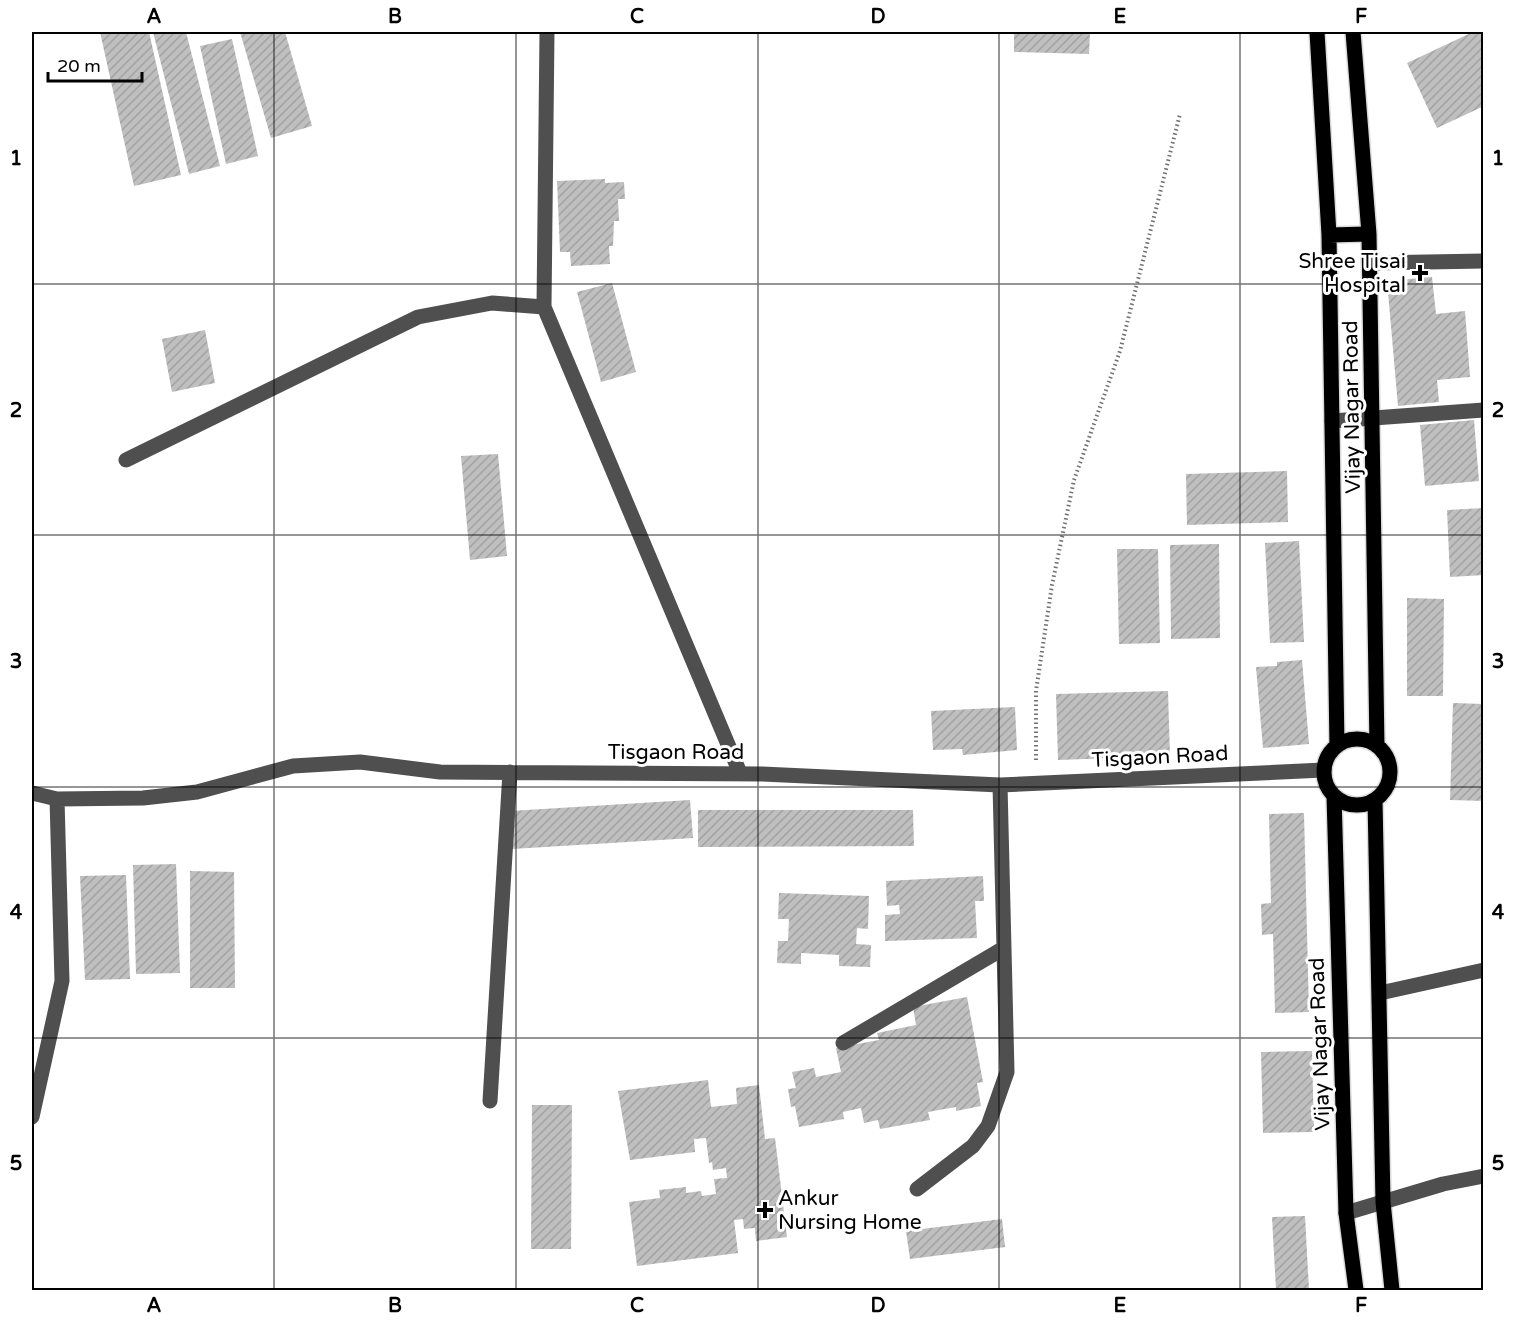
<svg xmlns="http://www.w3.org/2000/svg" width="1515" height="1322" font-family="'Varela Round',sans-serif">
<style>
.building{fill:url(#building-hatch)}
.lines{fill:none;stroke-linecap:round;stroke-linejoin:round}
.major-casing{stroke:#dbdbdb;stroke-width:18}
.path{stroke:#717171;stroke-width:4;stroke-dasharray:1.5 3;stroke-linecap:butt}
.minor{stroke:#4f4f4f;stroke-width:15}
.major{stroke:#000;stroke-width:15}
.grid{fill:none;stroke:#000;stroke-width:1.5;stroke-opacity:0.55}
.poi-dot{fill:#000;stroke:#fff;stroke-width:2}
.labels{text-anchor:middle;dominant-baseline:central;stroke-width:6;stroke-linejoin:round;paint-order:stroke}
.poi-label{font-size:21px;fill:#000;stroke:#fff;text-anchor:end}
.street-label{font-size:21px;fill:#000;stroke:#fff}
.neatline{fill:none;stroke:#000;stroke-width:2}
.grid-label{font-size:20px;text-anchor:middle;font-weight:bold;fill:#000}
</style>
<defs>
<pattern id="building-hatch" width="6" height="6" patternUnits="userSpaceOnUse" patternTransform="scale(1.5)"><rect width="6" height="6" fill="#bfbfbf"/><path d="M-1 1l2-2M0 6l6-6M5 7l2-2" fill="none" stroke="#a2a2a2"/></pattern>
</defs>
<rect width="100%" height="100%" fill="#fff"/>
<!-- building -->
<path class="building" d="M 100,32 L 149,32 L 181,175 L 134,186 Z
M 153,32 L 186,32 L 220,166 L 189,174 Z
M 240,32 L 285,32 L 312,126 L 271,138 Z
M 1014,32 L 1090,32 L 1089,54 L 1014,52 Z
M 1473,32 L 1484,32 L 1484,106 L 1437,128 L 1407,63 Z
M 232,39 L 258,156 L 226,164 L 200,46 Z
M 605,179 L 605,183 L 624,182 L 625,199 L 618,199 L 619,221 L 614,221 L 613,246 L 609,246 L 610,264 L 571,266 L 570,252 L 560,252 L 557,181 Z
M 1432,277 L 1436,314 L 1465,311 L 1470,377 L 1437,380 L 1439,402 L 1398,406 L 1387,281 Z
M 612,283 L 636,372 L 601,382 L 577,292 Z
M 205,330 L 215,383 L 172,392 L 162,339 Z
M 1474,420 L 1479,481 L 1425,486 L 1420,425 Z
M 498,454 L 507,556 L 470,560 L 461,456 Z
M 1287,471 L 1288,522 L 1187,525 L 1186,474 Z
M 1484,508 L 1484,575 L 1450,577 L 1447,510 Z
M 1299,541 L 1304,642 L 1270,643 L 1265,543 Z
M 1219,544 L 1220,638 L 1171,639 L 1170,545 Z
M 1117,549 L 1158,549 L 1160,643 L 1119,644 Z
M 1407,598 L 1444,599 L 1443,696 L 1407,696 Z
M 1302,660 L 1309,744 L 1263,748 L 1256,667 L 1277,666 L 1277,662 Z
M 1168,691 L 1170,756 L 1058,760 L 1056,694 Z
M 1453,703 L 1484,704 L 1484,801 L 1450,800 Z
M 1015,707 L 1017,750 L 963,755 L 962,749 L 933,750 L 931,711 Z
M 690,800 L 693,838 L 512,849 L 510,811 Z
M 698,810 L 913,810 L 914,846 L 698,847 Z
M 1304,813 L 1309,1012 L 1275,1013 L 1273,934 L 1262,935 L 1261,904 L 1271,903 L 1269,814 Z
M 176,864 L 180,973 L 136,974 L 133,865 Z
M 190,871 L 234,872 L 235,988 L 190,988 Z
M 126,875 L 130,979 L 85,980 L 80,876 Z
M 983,876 L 984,901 L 975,901 L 977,938 L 885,941 L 885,915 L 900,914 L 899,905 L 887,906 L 886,881 Z
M 779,893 L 869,896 L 868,929 L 857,928 L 856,944 L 871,945 L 870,967 L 839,966 L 839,955 L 801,953 L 801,964 L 777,963 L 778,941 L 788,941 L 789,919 L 778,919 Z
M 967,997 L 983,1082 L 977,1083 L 981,1106 L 956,1111 L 956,1107 L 928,1112 L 930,1120 L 880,1129 L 878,1120 L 864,1123 L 861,1108 L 843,1112 L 844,1119 L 799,1127 L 795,1106 L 791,1107 L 788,1089 L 796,1088 L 792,1072 L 814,1068 L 816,1077 L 841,1072 L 836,1048 L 879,1040 L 877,1033 L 916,1025 L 913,1007 Z
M 1312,1051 L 1314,1132 L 1263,1133 L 1261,1052 Z
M 708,1080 L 711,1107 L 737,1104 L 736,1088 L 759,1085 L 765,1139 L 775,1138 L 787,1237 L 756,1241 L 755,1228 L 744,1229 L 743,1219 L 734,1220 L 738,1253 L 637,1266 L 629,1202 L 660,1198 L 659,1190 L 686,1187 L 686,1193 L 701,1191 L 702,1196 L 716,1194 L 714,1179 L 727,1178 L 726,1168 L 713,1170 L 712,1162 L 709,1163 L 706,1138 L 694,1139 L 695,1152 L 630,1160 L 618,1091 Z
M 532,1105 L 572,1105 L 571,1249 L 531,1249 Z
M 1305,1216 L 1309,1290 L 1276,1290 L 1272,1217 Z
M 1002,1219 L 1005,1247 L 910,1259 L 906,1231 Z"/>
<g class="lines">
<defs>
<path id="major" d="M 1317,32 L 1329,235 L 1337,746
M 1353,32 L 1369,234 L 1377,746
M 1329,235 L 1369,234
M1324 772a33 33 0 1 1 66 0a33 33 0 1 1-66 0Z
M 1334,796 L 1346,1213 L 1356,1290
M 1375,800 L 1383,1202 L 1392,1290"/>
</defs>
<!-- major casing -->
<use href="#major" class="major-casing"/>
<!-- path -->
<path class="path" d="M 1036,760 L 1036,691 L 1052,585 L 1074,480 L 1120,351 L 1180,114"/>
<!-- minor -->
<path class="minor" d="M 547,32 L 544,307 L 740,773
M 1370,263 L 1484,261
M 1332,421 L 1484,410
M 126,460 L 418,317 L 492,303 L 544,307
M 32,793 L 57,799 L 143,798 L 197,792 L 293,766 L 360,762 L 440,772 L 762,774 L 1000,785 L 1324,770
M 1380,993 L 1484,970
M 843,1043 L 1004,948
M 490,1101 L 510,772
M 32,1117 L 62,981 L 57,799
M 917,1189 L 973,1146 L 988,1126 L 1007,1072 L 1000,785
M 1346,1213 L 1443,1184 L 1484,1176"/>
<!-- major -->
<use href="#major" class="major"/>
</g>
<!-- grid -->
<path class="grid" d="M 274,32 L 274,1290M 516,32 L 516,1290M 758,32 L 758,1290M 999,32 L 999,1290M 1240,32 L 1240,1290M 32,284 L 1484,284M 32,535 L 1484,535M 32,787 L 1484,787M 32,1038 L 1484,1038"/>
<!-- markers -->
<g class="poi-dot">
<path d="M1417 264h6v6h6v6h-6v6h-6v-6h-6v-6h6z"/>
<path d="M762 1201h6v6h6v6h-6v6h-6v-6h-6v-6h6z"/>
</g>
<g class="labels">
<!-- poi labels -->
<g class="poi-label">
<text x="1406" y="261">Shree Tisai<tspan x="1406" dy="24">Hospital</tspan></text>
<text x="778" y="1198" text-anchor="start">Ankur<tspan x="778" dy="24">Nursing Home</tspan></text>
</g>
<!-- street labels -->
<g class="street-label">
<text transform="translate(1352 407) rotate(-91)">Vijay Nagar Road</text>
<text x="676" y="752">Tisgaon Road</text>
<text transform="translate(1160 757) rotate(-3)">Tisgaon Road</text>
<text transform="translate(1320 1044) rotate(-92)">Vijay Nagar Road</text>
</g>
</g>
<!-- border -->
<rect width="1515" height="1322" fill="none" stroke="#ffffff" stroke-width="66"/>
<!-- scale -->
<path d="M48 72v9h94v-9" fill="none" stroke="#000000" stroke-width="3"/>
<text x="57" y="72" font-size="18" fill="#000000" stroke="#ffffff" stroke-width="4.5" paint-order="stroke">20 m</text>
<rect x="33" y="33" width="1449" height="1256" class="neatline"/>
<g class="grid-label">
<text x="154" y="23">A</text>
<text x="395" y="23">B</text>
<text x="637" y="23">C</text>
<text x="878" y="23">D</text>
<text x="1120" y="23">E</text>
<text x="1361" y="23">F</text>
<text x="16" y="165">1</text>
<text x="1498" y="165">1</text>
<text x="16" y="417">2</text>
<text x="1498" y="417">2</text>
<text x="16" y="668">3</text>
<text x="1498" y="668">3</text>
<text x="16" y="919">4</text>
<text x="1498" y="919">4</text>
<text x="16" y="1170">5</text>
<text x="1498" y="1170">5</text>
<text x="154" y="1312">A</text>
<text x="395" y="1312">B</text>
<text x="637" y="1312">C</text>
<text x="878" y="1312">D</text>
<text x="1120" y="1312">E</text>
<text x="1361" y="1312">F</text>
</g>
</svg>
